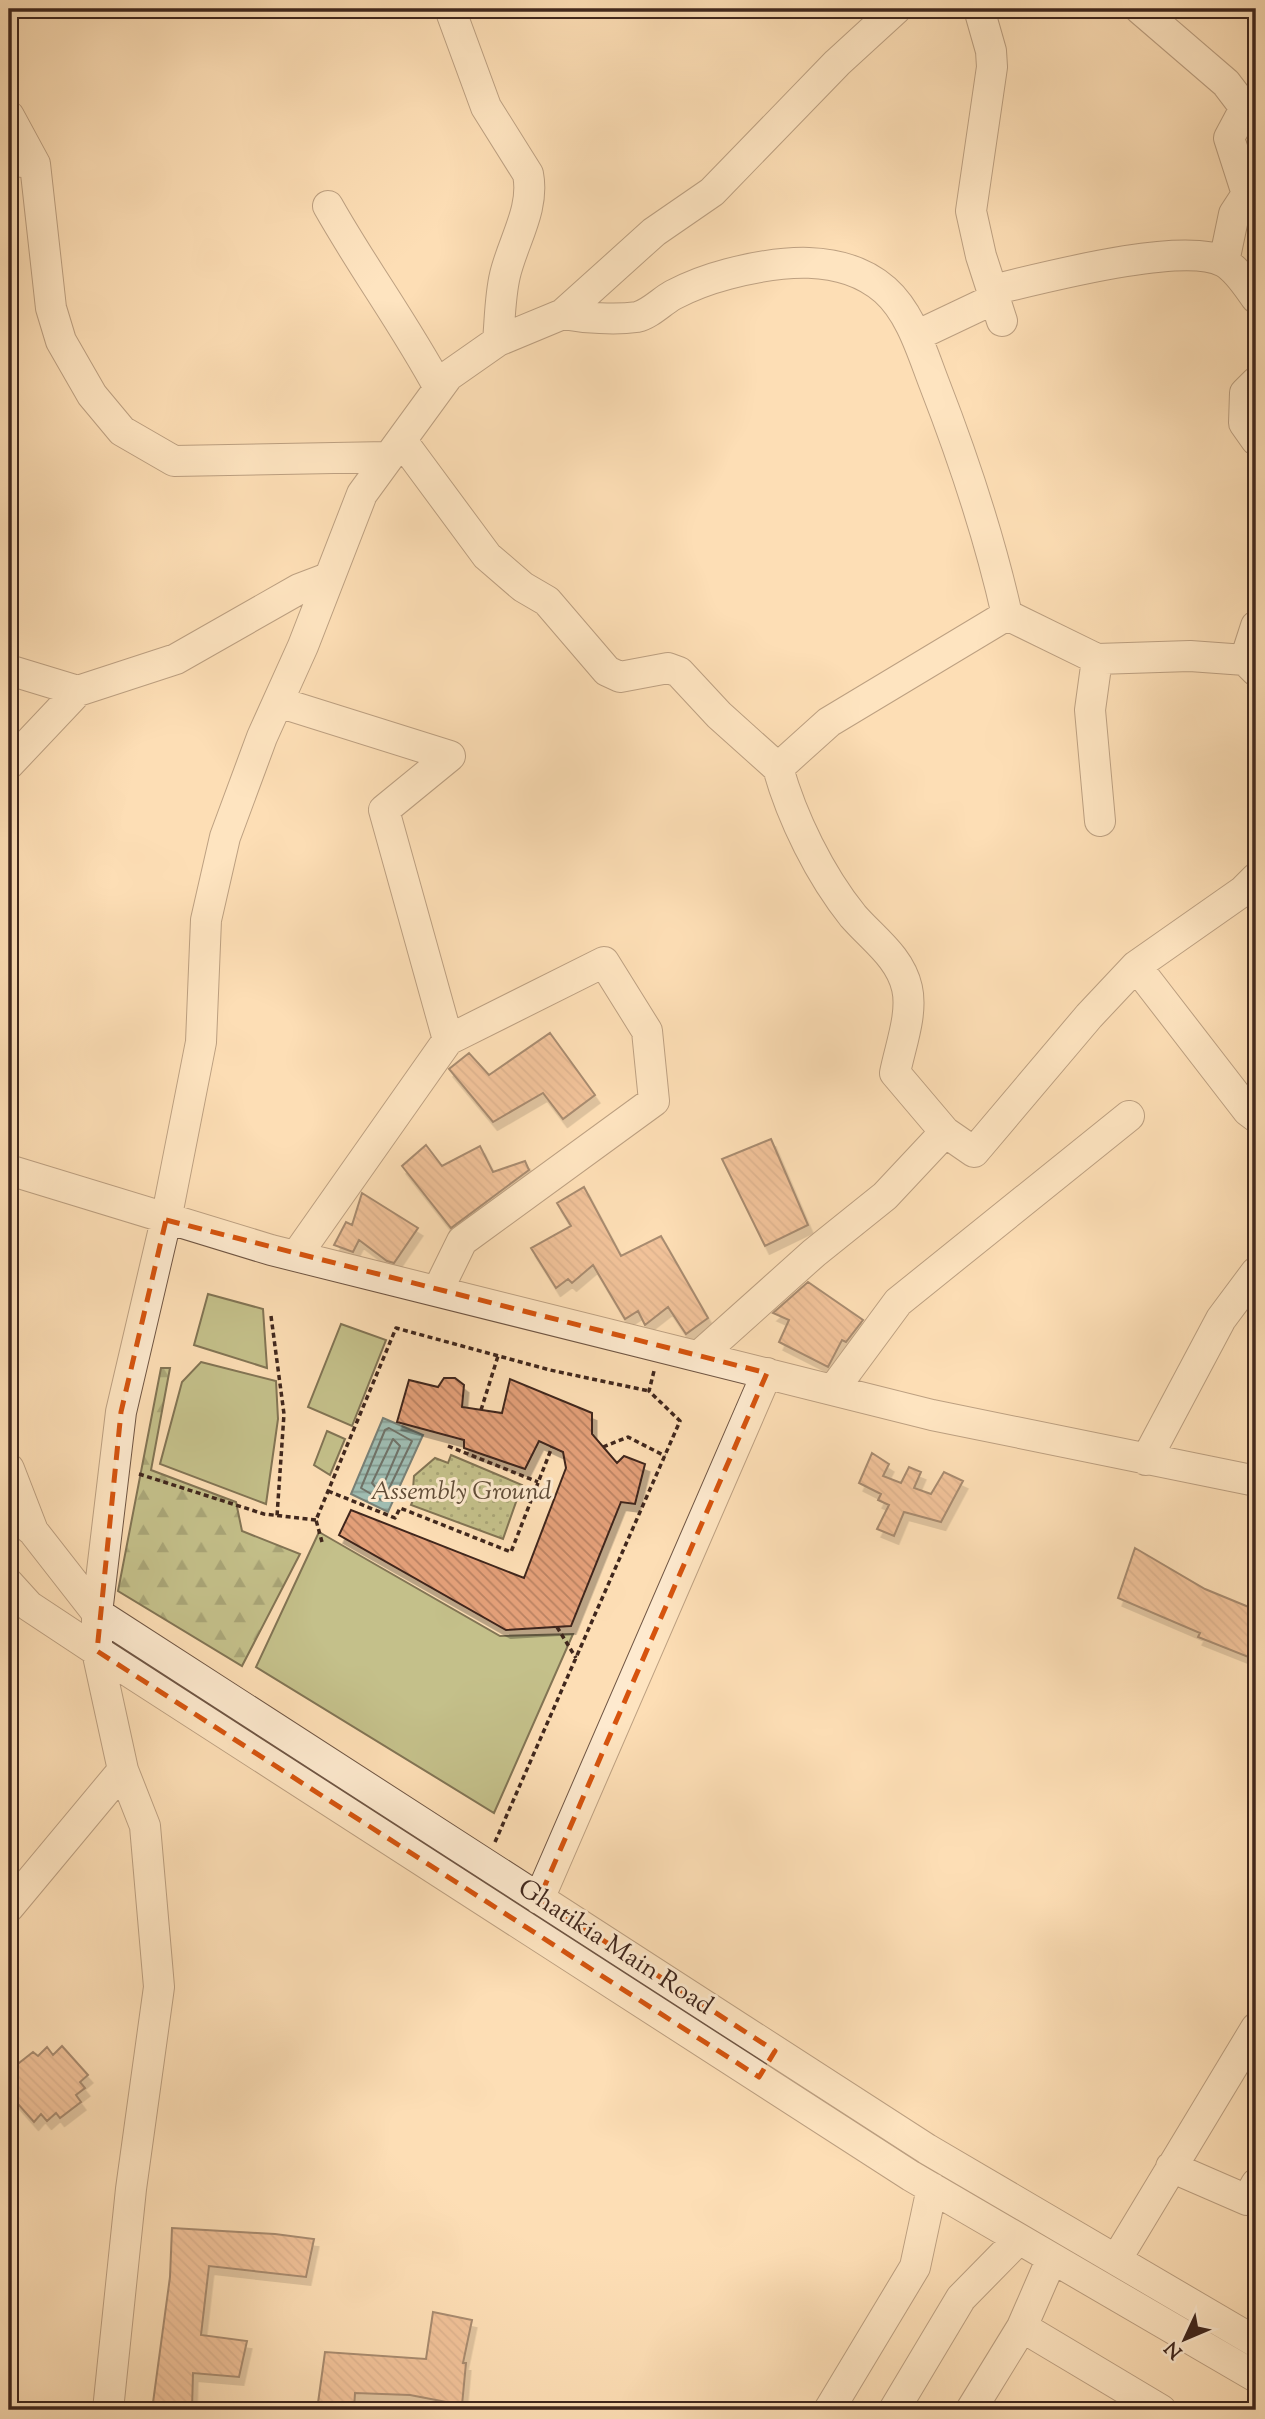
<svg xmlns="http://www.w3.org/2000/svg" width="1265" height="2419" font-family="'Sorts Mill Goudy',serif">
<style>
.green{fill:url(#green-dots);stroke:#827454;stroke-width:2}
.forest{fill:url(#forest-firs);stroke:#827454;stroke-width:2}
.pitch{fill:#c4c08a;stroke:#827454;stroke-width:2}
.water{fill:url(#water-rules);stroke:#798076;stroke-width:2}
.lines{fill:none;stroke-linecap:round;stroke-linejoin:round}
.shore{stroke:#707267;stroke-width:2}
.building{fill:url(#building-back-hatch);stroke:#40271d;stroke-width:2;filter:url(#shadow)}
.minor-casing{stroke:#6f5543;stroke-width:32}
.path{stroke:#40271d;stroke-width:3.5;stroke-dasharray:5 3.5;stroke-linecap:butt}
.minor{stroke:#feeacf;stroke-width:30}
.marked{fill:none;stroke:#d7540e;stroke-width:5;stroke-dasharray:14 9;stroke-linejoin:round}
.labels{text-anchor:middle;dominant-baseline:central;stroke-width:6;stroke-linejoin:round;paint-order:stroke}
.park-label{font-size:26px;font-style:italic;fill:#614d38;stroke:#feeacf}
.street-label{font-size:26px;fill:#40271d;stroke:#feeacf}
</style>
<defs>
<pattern id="green-dots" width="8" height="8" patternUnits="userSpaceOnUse" patternTransform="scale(1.75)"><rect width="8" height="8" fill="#c4c08a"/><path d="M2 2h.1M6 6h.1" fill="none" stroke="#a9a577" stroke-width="1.8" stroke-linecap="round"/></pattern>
<pattern id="forest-firs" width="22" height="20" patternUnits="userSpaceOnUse" patternTransform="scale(1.75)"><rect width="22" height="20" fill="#c4c08a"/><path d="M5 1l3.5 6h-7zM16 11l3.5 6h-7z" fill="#a9a577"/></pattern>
<pattern id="water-rules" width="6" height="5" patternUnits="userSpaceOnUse" patternTransform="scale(1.75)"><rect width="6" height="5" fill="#9fbcb1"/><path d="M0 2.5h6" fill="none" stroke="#83998f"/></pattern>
<pattern id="building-back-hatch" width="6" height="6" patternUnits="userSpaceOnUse" patternTransform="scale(1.75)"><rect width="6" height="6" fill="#e39f78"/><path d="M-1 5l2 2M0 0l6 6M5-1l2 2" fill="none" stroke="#b98262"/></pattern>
<filter id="shadow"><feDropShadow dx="4.5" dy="8" stdDeviation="0" flood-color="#0004"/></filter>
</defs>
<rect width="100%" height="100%" fill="#fddeb5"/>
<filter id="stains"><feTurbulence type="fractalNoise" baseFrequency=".00286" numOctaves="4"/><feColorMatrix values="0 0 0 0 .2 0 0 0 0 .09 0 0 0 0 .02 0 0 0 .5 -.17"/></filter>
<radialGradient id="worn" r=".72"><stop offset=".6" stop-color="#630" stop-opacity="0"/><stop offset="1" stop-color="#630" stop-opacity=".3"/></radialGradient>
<!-- green -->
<path class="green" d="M 451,1455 L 522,1485 L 503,1539 L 411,1505 L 416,1493 L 413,1489 L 414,1476 L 435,1458 L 448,1463 Z"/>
<!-- forest -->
<path class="forest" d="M 161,1368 L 170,1368 L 151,1470 L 236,1502 L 242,1531 L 300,1554 L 242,1666 L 118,1591 Z"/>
<!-- pitch -->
<path class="pitch" d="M 208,1294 L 263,1309 L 267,1368 L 194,1345 Z
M 341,1324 L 386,1340 L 352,1426 L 308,1407 Z
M 201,1362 L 276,1381 L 278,1419 L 266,1504 L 160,1464 L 182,1382 Z
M 327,1431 L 345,1439 L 330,1475 L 314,1465 Z
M 319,1532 L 500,1636 L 573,1634 L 494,1813 L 256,1667 Z"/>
<!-- water -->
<path class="water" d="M 383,1418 L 423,1435 L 388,1512 L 351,1494 Z"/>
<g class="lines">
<!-- shore -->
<path class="shore" d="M 389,1428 L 412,1441 L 383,1501 L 361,1488 L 385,1430 Z
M 393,1439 L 400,1446 L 382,1488 L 377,1489 L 372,1483 Z"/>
</g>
<!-- building -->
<path class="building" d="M 550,1033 L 595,1095 L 563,1119 L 543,1093 L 493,1122 L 449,1069 L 469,1053 L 489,1075 Z
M 771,1139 L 808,1225 L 765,1246 L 722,1159 Z
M 426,1145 L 442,1166 L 480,1146 L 493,1172 L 525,1161 L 529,1170 L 451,1228 L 402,1166 Z
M 584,1187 L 621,1256 L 661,1236 L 708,1318 L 686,1334 L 668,1307 L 645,1325 L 638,1311 L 625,1319 L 593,1265 L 572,1283 L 568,1279 L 556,1288 L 531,1248 L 571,1226 L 557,1203 Z
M 362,1193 L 418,1228 L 394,1263 L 387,1261 L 359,1240 L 353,1252 L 334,1245 L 346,1222 L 352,1225 Z
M 808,1282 L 863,1320 L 846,1342 L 842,1340 L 828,1367 L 779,1342 L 789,1320 L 773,1313 Z
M 444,1378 L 455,1378 L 464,1385 L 462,1407 L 502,1413 L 510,1379 L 592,1413 L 592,1434 L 617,1463 L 624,1456 L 645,1464 L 635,1504 L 621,1502 L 571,1626 L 506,1630 L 339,1535 L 351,1510 L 524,1578 L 566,1468 L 563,1452 L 539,1441 L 525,1469 L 464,1448 L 464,1440 L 397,1422 L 409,1380 L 438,1387 Z
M 872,1453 L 889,1464 L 883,1476 L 901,1483 L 909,1467 L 921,1472 L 914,1488 L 931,1494 L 944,1472 L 963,1481 L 941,1522 L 904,1512 L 894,1536 L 877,1529 L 889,1505 L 878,1500 L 881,1494 L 859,1483 Z
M 1135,1548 L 1205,1589 L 1256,1610 L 1256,1660 L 1198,1637 L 1200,1633 L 1118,1598 Z
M 62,2046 L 88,2075 L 80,2082 L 85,2088 L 76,2095 L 81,2102 L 60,2118 L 56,2113 L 47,2121 L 41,2114 L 34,2122 L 9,2094 L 16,2085 L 11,2080 L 18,2072 L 14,2067 L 33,2052 L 38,2056 L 47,2047 L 53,2055 Z
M 172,2228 L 275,2234 L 314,2239 L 306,2277 L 209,2266 L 201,2335 L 247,2341 L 239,2377 L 193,2373 L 192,2410 L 152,2410 L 170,2277 Z
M 433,2312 L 472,2320 L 463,2363 L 466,2363 L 462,2405 L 410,2395 L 355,2393 L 354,2410 L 317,2410 L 325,2352 L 426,2359 Z"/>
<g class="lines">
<defs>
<path id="minor" d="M 450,9 L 486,107 L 528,174 C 535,209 513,241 505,275 C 500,296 500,319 498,341
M 979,9 L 991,51 L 992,67 L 971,211 L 981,256 L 1002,321
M 1140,9 L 1226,83 L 1245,108
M 9,116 L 35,164 L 9,160
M 35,164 L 51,308 L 61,341 L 92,395 L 122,431 L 174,461 L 387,457
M 328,206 C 363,268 405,325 439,388
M 1224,262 L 1234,214 L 1247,194 L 1229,138 L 1245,108 L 1256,104
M 992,290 C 1039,279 1184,240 1224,262 C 1237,269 1248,287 1256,298
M 563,314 C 585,318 615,320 637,317 C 650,314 662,301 673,295 C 690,286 709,279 728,274 C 778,261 841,252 885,290 C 911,313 922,352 934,383 C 964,460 989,535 1007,615 L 829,722 L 778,768 C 792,818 820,875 853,916 C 873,939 900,957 907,988 C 913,1014 900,1047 895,1073 L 945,1132 L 885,1196 L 814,1253 L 699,1356
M 916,336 L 994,299
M 1256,382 L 1245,393 L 1244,423 L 1256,440
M 402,441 L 487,556 L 523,587 L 547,601 L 607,671 L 620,677 L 668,668 L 679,672 L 719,715 L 778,768
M 1007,615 L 1097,659 L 1190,656 L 1245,660 L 1256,671
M 1097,659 L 1090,710 L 1100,821
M 1245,660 L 1256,626
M 9,670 L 78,691 L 176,659 L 299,589 L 328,578
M 278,702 L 450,756 L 384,810 L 448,1040 L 296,1256
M 9,764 L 78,691
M 1136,966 L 1248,1111 L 1256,1117
M 945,1132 L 974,1152 L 1089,1016 L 1136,966 L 1243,891 L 1256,878
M 9,1170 L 271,1250 L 932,1415 L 1256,1481
M 438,1290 L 462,1241 L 654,1101 L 647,1031 L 604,962 L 448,1040
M 833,1390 L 898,1302 L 1129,1116
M 1146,1460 L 1221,1319 L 1256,1272
M 9,1469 L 33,1531
M 9,1511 L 33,1531 L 97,1613 L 927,2149 L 1256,2342
M 9,1584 L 29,1606 L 97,1651 L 911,2176 L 1256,2377
M 539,1899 L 767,1373
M 9,1907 L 123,1770
M 1171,2167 L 1247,2200 L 1256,2184
M 1052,2258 L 1022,2327 L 1161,2410
M 1116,2260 L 1256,2028
M 108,2410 L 131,2189 L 159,1987 L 145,1826 L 123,1770 L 97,1651 L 97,1613 L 121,1412 L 166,1220 L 201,1042 L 206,920 L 225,837 L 262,737 L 303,646 L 362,494 L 448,376 L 498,341 L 563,314 L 654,232 L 712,192 L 837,63 L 896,9
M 829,2410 L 915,2267 L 932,2188
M 894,2410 L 961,2298 L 1018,2240
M 971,2410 L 1022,2327"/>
</defs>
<!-- minor casing -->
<use href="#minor" class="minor-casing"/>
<!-- path -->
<path class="path" d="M 271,1316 L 284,1414 L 277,1516
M 481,1410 L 498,1356
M 448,1446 L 538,1482
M 603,1447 L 628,1437 L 665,1456
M 139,1474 L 264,1514 L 316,1520
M 328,1491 L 395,1518 L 400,1508 L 511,1552 L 552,1447
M 322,1542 L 316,1520 L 396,1328 L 550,1370 L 649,1391
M 557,1627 L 576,1658
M 495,1842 L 680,1421 L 649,1391 L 654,1371"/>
<!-- minor -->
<use href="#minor" class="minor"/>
</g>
<!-- marked area -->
<path d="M0 0H1265V2419H0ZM 166,1220 L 767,1373 L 539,1899 L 775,2051 L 759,2077 L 97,1651 L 121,1412 Z" fill="#fddeb5" fill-opacity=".55" fill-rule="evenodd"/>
<path class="marked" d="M 166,1220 L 767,1373 L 539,1899 L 775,2051 L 759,2077 L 97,1651 L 121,1412 Z"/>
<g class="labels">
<!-- park labels -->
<g class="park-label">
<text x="461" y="1492">Assembly Ground</text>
</g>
<!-- street labels -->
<g class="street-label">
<text transform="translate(615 1948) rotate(33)">Ghatikia Main Road</text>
</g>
</g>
<!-- margin -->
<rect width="1265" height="2419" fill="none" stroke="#fddeb5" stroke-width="35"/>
<rect x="10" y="10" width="1244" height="2398" fill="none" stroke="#40271d" stroke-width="3.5"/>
<rect x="18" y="18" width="1230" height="2384" fill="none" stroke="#40271d" stroke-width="2"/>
<!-- north arrow -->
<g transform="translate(1185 2339) rotate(226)" stroke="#feeacf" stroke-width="5" paint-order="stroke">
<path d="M0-5L12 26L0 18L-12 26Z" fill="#40271d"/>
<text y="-10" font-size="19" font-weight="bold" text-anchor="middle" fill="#40271d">N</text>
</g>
<rect width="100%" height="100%" filter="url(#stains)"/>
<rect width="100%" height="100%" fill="url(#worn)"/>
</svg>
